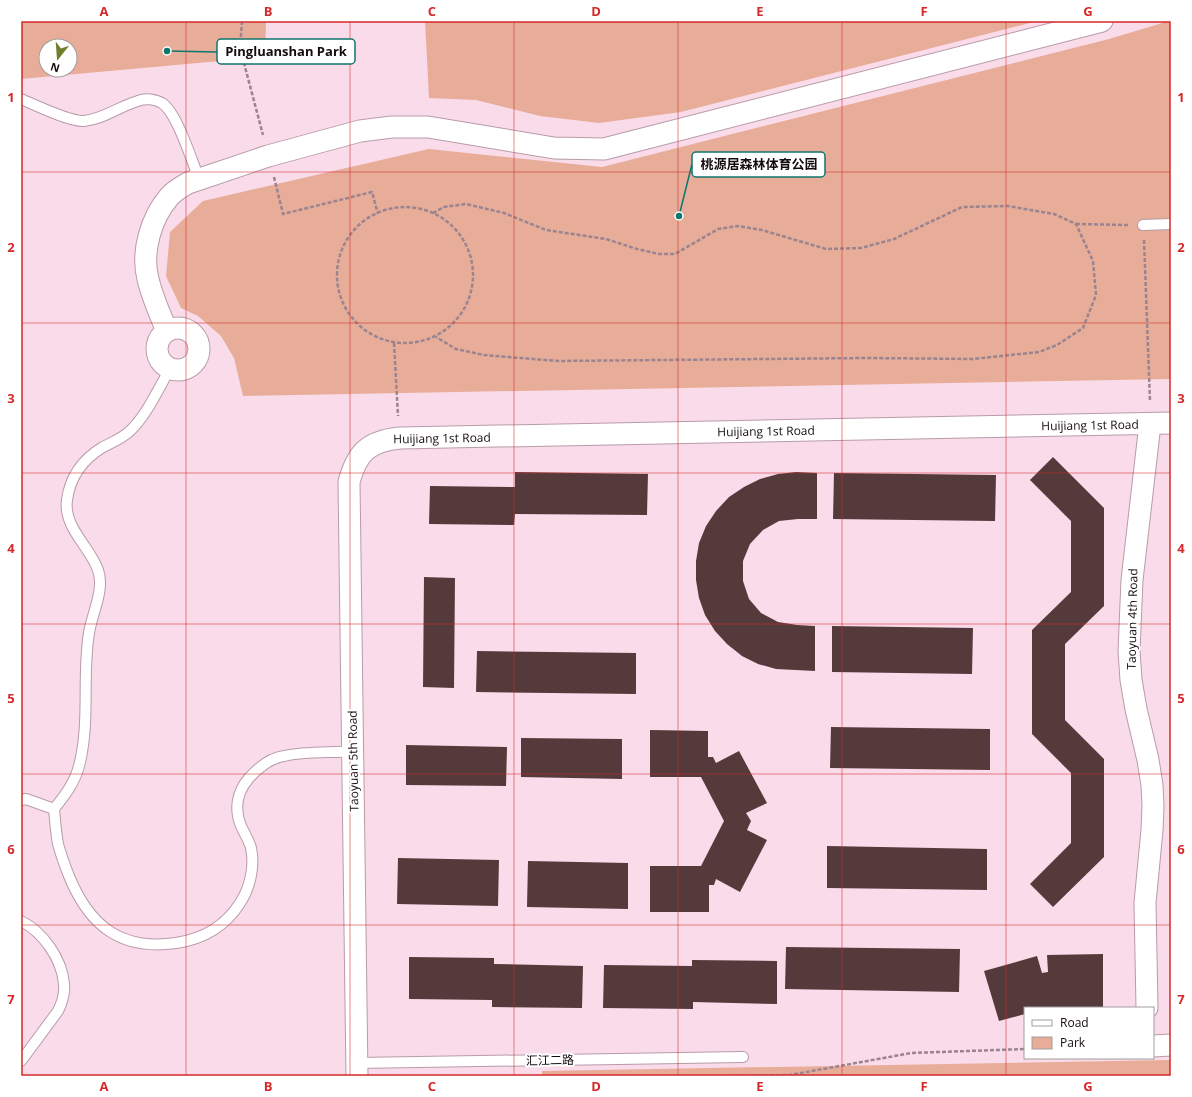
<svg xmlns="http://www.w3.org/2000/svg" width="1192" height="1097" font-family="'Open Sans','Noto Sans SC',sans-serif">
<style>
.green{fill:#e8ad99;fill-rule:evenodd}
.building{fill:#553a3c}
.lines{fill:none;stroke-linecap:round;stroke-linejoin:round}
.lane-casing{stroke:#b89ba9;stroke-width:12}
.street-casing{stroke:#b89ba9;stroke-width:23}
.path{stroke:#9a848f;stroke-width:2.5;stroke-dasharray:4 2;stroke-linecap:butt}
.lane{stroke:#fff;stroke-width:10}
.street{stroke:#fff;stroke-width:21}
.grid{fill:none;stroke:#d62828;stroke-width:1;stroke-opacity:0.55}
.labels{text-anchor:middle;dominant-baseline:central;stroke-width:4;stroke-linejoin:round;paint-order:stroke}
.street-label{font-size:12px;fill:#140a0f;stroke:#fff}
.leader{fill:none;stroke:#0f766e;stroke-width:1.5}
.callout-dot{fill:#0f766e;stroke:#fff;stroke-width:1.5}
.callout{fill:#fff;stroke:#0f766e;stroke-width:1.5}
.callout-label{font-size:13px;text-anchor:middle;font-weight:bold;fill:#140a0f}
.neatline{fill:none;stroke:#d62828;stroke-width:1.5}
.grid-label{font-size:13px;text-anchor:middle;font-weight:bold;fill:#d62828}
</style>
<rect width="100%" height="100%" fill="#fadbea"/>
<!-- green -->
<path class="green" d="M 21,21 L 266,21 L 265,57 L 21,79 ZM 46,46 L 70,46 L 70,70 L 46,70 Z
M 425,21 L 1038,21 L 681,112 L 599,123 L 540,116 L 476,100 L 429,98 Z
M 1169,21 L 1171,21 L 1171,379 L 243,396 L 234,358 L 221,336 L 198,316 L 181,308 L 166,276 L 170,232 L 203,201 L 429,149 L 602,167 L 1109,39 Z
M 1171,1060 L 1171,1076 L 542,1076 L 542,1071 Z"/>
<!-- building -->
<path class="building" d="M 1053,457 L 1104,508 L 1104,606 L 1065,644 L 1065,720 L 1104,759 L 1104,857 L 1053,907 L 1030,884 L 1071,843 L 1071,773 L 1032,734 L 1032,630 L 1071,592 L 1071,521 L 1030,480 Z
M 515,472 L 648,474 L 647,515 L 515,514 L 514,525 L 429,524 L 430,486 L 515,487 Z
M 796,472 L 817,473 L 817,519 L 798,519 L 779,521 L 763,530 L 750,544 L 743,561 L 743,581 L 749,599 L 761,613 L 778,622 L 797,625 L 815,626 L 815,671 L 776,669 L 758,664 L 742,656 L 727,644 L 715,631 L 705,615 L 699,598 L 696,580 L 696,561 L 699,543 L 706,526 L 716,511 L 729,497 L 744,487 L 760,479 L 778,474 Z
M 834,473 L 996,475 L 995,521 L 833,519 Z
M 424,577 L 455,578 L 454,688 L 423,687 Z
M 832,626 L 973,628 L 972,674 L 832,672 Z
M 477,651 L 636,653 L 636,694 L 476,692 Z
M 831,727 L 990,729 L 990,770 L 830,768 Z
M 650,730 L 708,731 L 708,757 L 713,757 L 716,763 L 739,751 L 767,803 L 746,813 L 751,821 L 747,830 L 767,840 L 740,892 L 716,879 L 714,885 L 709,885 L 709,912 L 650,912 L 650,866 L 701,866 L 724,821 L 701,777 L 650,777 Z
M 521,738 L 622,739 L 622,779 L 521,777 Z
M 406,745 L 507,747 L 506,786 L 406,785 Z
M 827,846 L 987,849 L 987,890 L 827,888 Z
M 398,858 L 499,860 L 498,906 L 397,904 Z
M 528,861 L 628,863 L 628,909 L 527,907 Z
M 786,947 L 960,949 L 959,992 L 785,989 Z
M 1103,954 L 1103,1007 L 1025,1008 L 1025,1014 L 999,1021 L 984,971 L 1037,956 L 1042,973 L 1048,972 L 1047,955 Z
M 409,957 L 494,958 L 494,964 L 583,966 L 582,1008 L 492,1007 L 492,1000 L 409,999 Z
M 692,960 L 777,961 L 777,1004 L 693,1002 L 693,1009 L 603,1008 L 604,965 L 692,966 Z"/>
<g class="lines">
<defs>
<path id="lane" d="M 21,99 C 35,105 70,122 84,121 C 104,119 120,106 138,101 C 145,98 155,99 162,103 C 177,113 192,161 199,179
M 1143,225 L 1171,224
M 170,369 C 158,389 148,413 131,430 C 123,438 113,442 103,447 C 83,459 70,477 67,500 C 63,527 90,547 98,570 C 105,590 92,613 89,633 C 82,675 90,719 80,762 C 76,781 66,794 54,809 C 55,820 56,833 58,844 C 61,855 65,866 69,876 C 89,925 120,951 176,943 C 203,939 225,927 240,903 C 250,888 255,866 251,848 C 249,840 244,833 241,826 C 234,809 237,792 249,778 C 258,768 270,758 284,756 C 306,751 330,753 353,751
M 21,800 L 26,799 L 54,809
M 21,921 C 43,932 62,959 64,984 C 65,994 62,1003 58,1011 L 21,1061
M 356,1063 L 743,1057"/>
<path id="street" d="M157 349a21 21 0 1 1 42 0a21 21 0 1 1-42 0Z
M 167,331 C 160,314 152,297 148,279 C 141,252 151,218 169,197 C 174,191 181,187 188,183 L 268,156 L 360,131 L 392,127 L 428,127 L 554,148 L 604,149 L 1102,21
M 1147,1008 L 1145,903 L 1152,830 L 1153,806 L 1152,785 L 1148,760 L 1136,709 L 1131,680 L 1129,651 L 1132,580 L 1150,424
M 1153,1046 L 1171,1045
M 357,1076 L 349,482 C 357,452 369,441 400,438 L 1171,423"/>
</defs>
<!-- lane casing -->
<use href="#lane" class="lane-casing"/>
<!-- street casing -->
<use href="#street" class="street-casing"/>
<!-- path -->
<path class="path" d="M 242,21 L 240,48 L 263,135
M 274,177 L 283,214 L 372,192 L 378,214
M337 275a68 68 0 1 1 136 0a68 68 0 1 1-136 0Z
M 433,213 L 444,207 L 466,204 L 504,213 L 546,230 L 606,239 L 637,249 L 659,254 L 675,254 L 718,229 L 738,226 L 762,230 L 826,249 L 861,248 L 894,239 L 962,207 L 1008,206 L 1054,214 L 1076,224 L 1093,261 L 1096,295 L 1083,328 L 1057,345 L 1039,352 L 973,359 L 868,358 L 558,361 L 484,355 L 456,349 L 436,337
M 1076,224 L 1128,225
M 1144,240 L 1150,401
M 394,343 L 398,416
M 728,1076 L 790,1075 L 911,1053 L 1025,1049"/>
<!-- lane -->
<use href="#lane" class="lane"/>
<!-- street -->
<use href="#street" class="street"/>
</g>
<!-- grid -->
<path class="grid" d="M 186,21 L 186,1076M 350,21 L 350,1076M 514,21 L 514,1076M 678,21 L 678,1076M 842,21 L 842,1076M 1006,21 L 1006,1076M 21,172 L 1171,172M 21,323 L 1171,323M 21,473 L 1171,473M 21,624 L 1171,624M 21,774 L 1171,774M 21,925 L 1171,925"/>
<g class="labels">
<!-- street labels -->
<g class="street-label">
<text transform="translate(1090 425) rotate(-1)">Huijiang 1st Road</text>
<text transform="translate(766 431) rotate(-1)">Huijiang 1st Road</text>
<text transform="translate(442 438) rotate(-1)">Huijiang 1st Road</text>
<text transform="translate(1132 619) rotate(-89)">Taoyuan 4th Road</text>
<text transform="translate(353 761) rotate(-91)">Taoyuan 5th Road</text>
<text transform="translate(550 1060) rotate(-1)">汇江二路</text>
</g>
</g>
<!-- callouts -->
<path class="leader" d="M167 51L217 52M679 216L692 164"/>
<g class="callout-dot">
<circle cx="167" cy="51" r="4"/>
<circle cx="679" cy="216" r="4"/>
</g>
<g class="callout">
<rect x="217" y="39" width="138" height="25" rx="4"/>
<rect x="692" y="152" width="133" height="25" rx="4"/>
</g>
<g class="callout-label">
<text x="286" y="56">Pingluanshan Park</text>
<text x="759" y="169">桃源居森林体育公园</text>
</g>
<!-- border -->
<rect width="1192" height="1097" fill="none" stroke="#ffffff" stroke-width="44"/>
<!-- legend -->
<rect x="1024" y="1007" width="130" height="52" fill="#ffffff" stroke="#a19d9f"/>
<rect x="1032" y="1020" width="20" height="6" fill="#ffffff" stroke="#a19d9f"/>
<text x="1060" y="1027" font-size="12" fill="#140a0f">Road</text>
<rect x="1032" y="1037" width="20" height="12" fill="#e8ad99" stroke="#a19d9f"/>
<text x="1060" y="1047" font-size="12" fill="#140a0f">Park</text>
<!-- north arrow -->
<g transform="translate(58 58) rotate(197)"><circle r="19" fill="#ffffff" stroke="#a19d9f"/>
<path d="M0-3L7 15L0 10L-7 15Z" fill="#717d2a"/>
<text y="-6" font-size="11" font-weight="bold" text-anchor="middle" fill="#140a0f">N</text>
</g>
<rect x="22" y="22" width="1148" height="1053" class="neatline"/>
<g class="grid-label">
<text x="104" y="16">A</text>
<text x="268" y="16">B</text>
<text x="432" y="16">C</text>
<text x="596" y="16">D</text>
<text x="760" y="16">E</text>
<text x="924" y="16">F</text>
<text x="1088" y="16">G</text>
<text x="11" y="102">1</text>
<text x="1181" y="102">1</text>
<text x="11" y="252">2</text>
<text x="1181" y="252">2</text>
<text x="11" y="403">3</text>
<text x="1181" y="403">3</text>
<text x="11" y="553">4</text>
<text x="1181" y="553">4</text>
<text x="11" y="703">5</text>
<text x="1181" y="703">5</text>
<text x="11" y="854">6</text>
<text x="1181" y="854">6</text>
<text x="11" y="1004">7</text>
<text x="1181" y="1004">7</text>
<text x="104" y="1091">A</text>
<text x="268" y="1091">B</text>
<text x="432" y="1091">C</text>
<text x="596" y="1091">D</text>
<text x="760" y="1091">E</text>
<text x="924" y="1091">F</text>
<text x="1088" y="1091">G</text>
</g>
</svg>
